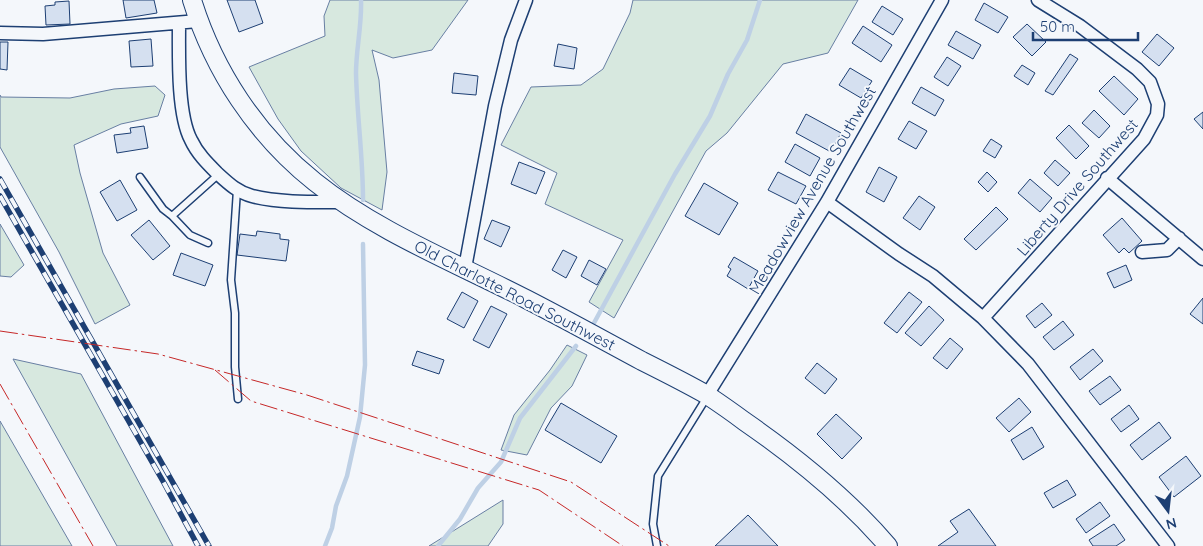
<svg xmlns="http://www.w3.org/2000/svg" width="1203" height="546" font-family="Quicksand,sans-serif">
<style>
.green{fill:#d7e8df;stroke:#687fa3}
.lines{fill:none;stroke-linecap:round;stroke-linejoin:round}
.stream{stroke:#bed0e5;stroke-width:4.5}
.building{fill:#d5e0f0;stroke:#1d3f73}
.lane-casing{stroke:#1d3f73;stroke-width:9}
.street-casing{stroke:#1d3f73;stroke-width:15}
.secondary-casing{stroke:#1d3f73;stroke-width:20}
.lane{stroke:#f4f7fb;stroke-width:6}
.street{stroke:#f4f7fb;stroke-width:12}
.secondary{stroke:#f4f7fb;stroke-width:18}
.rail-casing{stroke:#1d3f73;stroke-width:5.5}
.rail{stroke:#f4f7fb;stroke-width:4;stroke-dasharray:11;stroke-linecap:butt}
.power{stroke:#c62828;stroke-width:1;stroke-dasharray:18 4 2.5 4;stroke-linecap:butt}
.labels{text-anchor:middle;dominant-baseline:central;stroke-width:4;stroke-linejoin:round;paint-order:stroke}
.street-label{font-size:16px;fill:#1d3f73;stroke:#f4f7fb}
</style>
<rect width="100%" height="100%" fill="#f4f7fb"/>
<!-- green -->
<path class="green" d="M 330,0 L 468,0 L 432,50 L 393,58 L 372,50 L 379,80 L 387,172 L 382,210 L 341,188 L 301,151 L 278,119 L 249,67 L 325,36 L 324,16 Z
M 633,0 L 858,0 L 828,53 L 783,64 L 727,133 L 706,151 L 614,318 L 589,302 L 623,240 L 545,204 L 557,173 L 501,145 L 531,87 L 581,85 L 603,69 L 630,13 Z
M 155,86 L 165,95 L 158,116 L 121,124 L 74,145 L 80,173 L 103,253 L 130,305 L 95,324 L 59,252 L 0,147 L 0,95 L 1,97 L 70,98 L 114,89 Z
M 0,224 L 24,265 L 11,277 L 0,276 Z
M 567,345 L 587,355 L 572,386 L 551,408 L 527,455 L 501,450 L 514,415 L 550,370 Z
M 13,359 L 81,374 L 173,546 L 117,546 Z
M 0,421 L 72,546 L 0,546 Z
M 503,500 L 503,524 L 488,546 L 429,546 Z"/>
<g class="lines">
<!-- stream -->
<path class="stream" d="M 361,0 C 362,25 356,49 356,73 C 357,116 363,157 363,200
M 594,323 L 675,174 L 710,116 L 728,74 L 747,40 L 760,0
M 325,546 L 332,528 L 336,506 L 347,476 L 360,417 L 365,365 L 363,244
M 438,546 L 460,519 L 478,488 L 501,462 L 520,418 L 576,346"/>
</g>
<!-- building -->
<path class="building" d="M 123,0 L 154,0 L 157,13 L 126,18 Z
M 227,0 L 255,0 L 263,23 L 239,32 Z
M 69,1 L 70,24 L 46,25 L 45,6 L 55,5 L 55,2 Z
M 984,3 L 1008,17 L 998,33 L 975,20 Z
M 882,6 L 903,19 L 893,35 L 872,22 Z
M 1027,24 L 1046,42 L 1032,56 L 1013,37 Z
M 863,26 L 892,45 L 881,62 L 852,43 Z
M 956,31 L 981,45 L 973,59 L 948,45 Z
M 1157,34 L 1174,48 L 1159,66 L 1142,52 Z
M 151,39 L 153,66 L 131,67 L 129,41 Z
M 0,42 L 8,42 L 7,70 L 0,69 Z
M 558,44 L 577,48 L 574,69 L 554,66 Z
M 1070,54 L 1078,59 L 1053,95 L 1045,91 Z
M 947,57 L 961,66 L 948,86 L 934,77 Z
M 1022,65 L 1035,73 L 1028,85 L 1014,76 Z
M 850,68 L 872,81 L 861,98 L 839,85 Z
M 454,73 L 478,76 L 476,95 L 452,93 Z
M 1114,76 L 1138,99 L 1124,115 L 1099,91 Z
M 921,87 L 944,100 L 935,116 L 912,103 Z
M 1094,110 L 1110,126 L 1099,138 L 1082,123 Z
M 1203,112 L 1203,129 L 1194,119 Z
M 806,114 L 841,133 L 831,152 L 796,133 Z
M 909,121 L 927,131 L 916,149 L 898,139 Z
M 1069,125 L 1089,146 L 1076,159 L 1056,138 Z
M 144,126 L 148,148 L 117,153 L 114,135 L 131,133 L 130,128 Z
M 991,139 L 1002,146 L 995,158 L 983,151 Z
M 795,144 L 820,158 L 810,176 L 785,162 Z
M 1055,160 L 1070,173 L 1058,186 L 1044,173 Z
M 519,162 L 545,172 L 536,194 L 511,184 Z
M 879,167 L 897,177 L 884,202 L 866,192 Z
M 778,172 L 806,186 L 796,204 L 768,190 Z
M 987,172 L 997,182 L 988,192 L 978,182 Z
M 1030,179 L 1052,198 L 1040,212 L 1018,193 Z
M 120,180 L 137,210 L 117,221 L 100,192 Z
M 704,183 L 738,203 L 719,235 L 685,216 Z
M 919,196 L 935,207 L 920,230 L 903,218 Z
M 996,207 L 1008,219 L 976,250 L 964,239 Z
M 1122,218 L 1142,241 L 1129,253 L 1124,248 L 1119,253 L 1103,235 Z
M 149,220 L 170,246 L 153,260 L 131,235 Z
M 492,220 L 510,227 L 501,247 L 484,239 Z
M 257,231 L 280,234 L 280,239 L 289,240 L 286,261 L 237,255 L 240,234 L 256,236 Z
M 563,250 L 577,257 L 566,278 L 552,270 Z
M 181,253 L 213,265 L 205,286 L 173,275 Z
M 734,257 L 758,271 L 748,289 L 727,276 L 731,269 L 728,267 Z
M 589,260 L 606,269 L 597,285 L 581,276 Z
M 1126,265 L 1132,280 L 1114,288 L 1107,273 Z
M 462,292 L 478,301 L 464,328 L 447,319 Z
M 909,292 L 922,302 L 897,333 L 884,323 Z
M 1203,298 L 1203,324 L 1190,314 Z
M 1042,303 L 1052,315 L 1035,328 L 1026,316 Z
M 491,306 L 507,314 L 489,348 L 473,340 Z
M 929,306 L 944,320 L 921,346 L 905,333 Z
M 1063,321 L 1074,335 L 1054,350 L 1043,337 Z
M 950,338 L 963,349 L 947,369 L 933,358 Z
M 1093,349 L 1103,361 L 1080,380 L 1070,367 Z
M 417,351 L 444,360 L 439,374 L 412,365 Z
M 817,363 L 837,379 L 825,394 L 805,378 Z
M 1110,376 L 1121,390 L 1100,405 L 1089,391 Z
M 1019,398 L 1031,412 L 1009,432 L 996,418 Z
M 561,403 L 617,436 L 601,463 L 545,430 Z
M 1129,405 L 1139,419 L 1121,432 L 1111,419 Z
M 836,414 L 862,438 L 842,459 L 817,434 Z
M 1159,422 L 1171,438 L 1142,460 L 1130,445 Z
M 1032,427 L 1044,447 L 1023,460 L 1011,440 Z
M 1186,456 L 1201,476 L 1174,497 L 1159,477 Z
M 1067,480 L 1076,495 L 1053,508 L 1044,493 Z
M 1100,502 L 1110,516 L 1086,533 L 1076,519 Z
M 969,509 L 996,546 L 938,546 L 958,532 L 950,521 Z
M 748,515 L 778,546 L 715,546 Z
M 1114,524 L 1125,540 L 1116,546 L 1093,546 L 1089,540 Z"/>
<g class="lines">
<defs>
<path id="lane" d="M 140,177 L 163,209 L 172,216
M 237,190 L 231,280 L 235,313 L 235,367 L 238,399
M 208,243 L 190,235 L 172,216 L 219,174
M 657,546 L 653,524 L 658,476 L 707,397"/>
<path id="street" d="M 179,23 C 179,53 177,114 191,140 C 197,153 207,163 217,173 C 228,183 237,192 252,196 C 279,203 316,202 343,202
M 0,33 L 43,34 L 198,21
M 1107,178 L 1203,259
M 827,202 L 899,254 L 933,276 L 983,318 L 1028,364 L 1168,546
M 1142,252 L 1167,250 L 1179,238
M 465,268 L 495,106 L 511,40 L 526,0
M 983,318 L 1144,139 L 1157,115 L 1158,104 L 1150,82 L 1137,69 L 1080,26 L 1038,0
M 707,395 L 827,202 L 942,0"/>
<path id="secondary" d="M 192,0 C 214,71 256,135 315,182 C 376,231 456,263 526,299 C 565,319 603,340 642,361 C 664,372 686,383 707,395 C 719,403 732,412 744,421 C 796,457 847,498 888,546"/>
</defs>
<!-- lane casing -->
<use href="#lane" class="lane-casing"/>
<!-- street casing -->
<use href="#street" class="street-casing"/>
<!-- secondary casing -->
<use href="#secondary" class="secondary-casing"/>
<!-- lane -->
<use href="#lane" class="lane"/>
<!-- street -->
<use href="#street" class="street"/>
<!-- secondary -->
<use href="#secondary" class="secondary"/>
<defs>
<path id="rail" d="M 0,179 L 209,546
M 0,196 L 164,483 L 198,546"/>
</defs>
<!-- rail casing -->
<use href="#rail" class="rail-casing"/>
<!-- rail -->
<use href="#rail" class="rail"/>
<!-- power -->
<path class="power" d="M 0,331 L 158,354 L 307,395 L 571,482 L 669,546
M 215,370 L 251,401 L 539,490 L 623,546
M 0,384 L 93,546"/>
</g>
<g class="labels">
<!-- street labels -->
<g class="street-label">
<text transform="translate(1077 187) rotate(-49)">Liberty Drive Southwest</text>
<text transform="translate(812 190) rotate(-60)">Meadowview Avenue Southwest</text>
<text transform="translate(515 295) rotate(27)">Old Charlotte Road Southwest</text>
</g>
</g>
<!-- north arrow -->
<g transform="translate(1168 511) rotate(165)" stroke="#f4f7fb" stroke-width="4" paint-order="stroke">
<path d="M0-4L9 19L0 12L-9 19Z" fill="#1d3f73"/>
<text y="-8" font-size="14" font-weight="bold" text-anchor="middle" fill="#1d3f73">N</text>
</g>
<!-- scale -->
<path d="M1033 32v8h105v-8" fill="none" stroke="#1d3f73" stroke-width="2.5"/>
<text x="1040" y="32" font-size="15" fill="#1d3f73" stroke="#f4f7fb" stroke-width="4" paint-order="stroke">50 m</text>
</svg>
